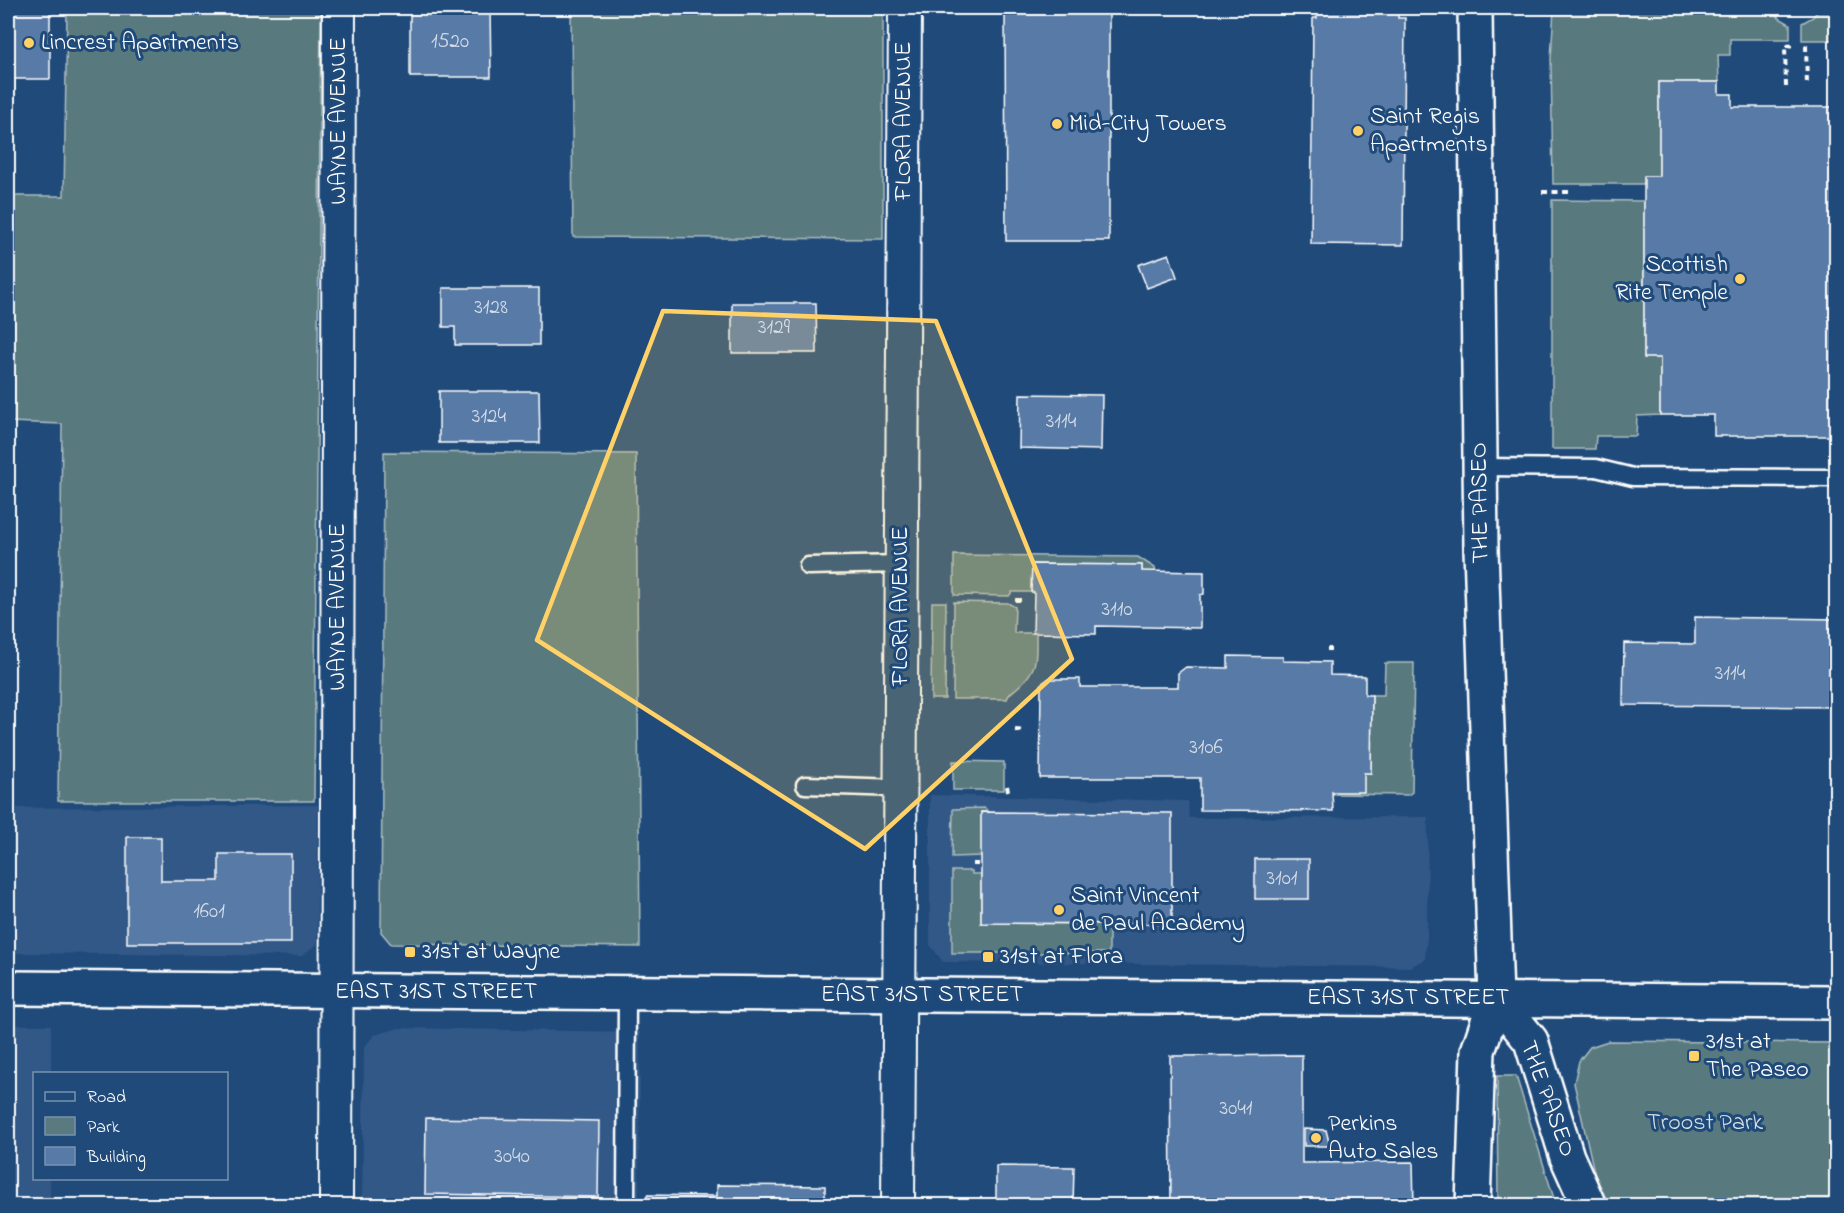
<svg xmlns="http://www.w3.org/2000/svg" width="1844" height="1213" font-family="'Indie Flower',sans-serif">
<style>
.built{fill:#305887}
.green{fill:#597a7f;stroke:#acbcbf;stroke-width:1.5}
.building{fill:#587aa6;stroke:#fff;stroke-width:1.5}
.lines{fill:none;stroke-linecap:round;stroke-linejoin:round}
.service-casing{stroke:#fff;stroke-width:21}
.minor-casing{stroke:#fff;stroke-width:36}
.secondary-casing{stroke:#fff;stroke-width:38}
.path{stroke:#fff;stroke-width:4;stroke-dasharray:6 4.5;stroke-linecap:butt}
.service{stroke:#1f4a7a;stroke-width:16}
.minor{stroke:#1f4a7a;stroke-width:32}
.secondary{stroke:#1f4a7a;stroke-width:33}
.marked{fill:#ffd166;fill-opacity:0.2;stroke:#ffd166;stroke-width:4.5;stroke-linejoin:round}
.poi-dot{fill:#ffd166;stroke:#1f4a7a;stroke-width:2}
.labels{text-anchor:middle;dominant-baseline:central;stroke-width:6;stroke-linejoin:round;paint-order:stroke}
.number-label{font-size:21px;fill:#d5dee9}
.poi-label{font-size:24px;fill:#fff;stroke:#1f4a7a;text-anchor:start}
.street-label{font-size:24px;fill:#fff;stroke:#1f4a7a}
.park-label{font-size:24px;fill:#d6dedf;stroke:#1f4a7a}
</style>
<rect width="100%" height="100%" fill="#1f4a7a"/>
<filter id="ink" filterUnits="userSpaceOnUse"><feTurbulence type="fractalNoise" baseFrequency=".0167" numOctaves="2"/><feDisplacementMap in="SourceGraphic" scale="12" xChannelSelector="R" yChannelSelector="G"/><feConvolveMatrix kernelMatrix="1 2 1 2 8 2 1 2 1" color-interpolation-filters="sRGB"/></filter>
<g filter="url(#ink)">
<!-- built -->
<path class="built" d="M 930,795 L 1188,801 L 1189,818 L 1428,817 L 1427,937 L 1425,959 L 1410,967 L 943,962 L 930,945 Z
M 318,805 L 317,944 L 302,956 L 8,953 L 8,808 Z
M 8,1025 L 51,1025 L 51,1073 L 34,1074 L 34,1178 L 50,1179 L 50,1205 L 8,1205 Z
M 399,1028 L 640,1032 L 639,1205 L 362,1206 L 364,1048 L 374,1035 Z"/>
<!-- green -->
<path class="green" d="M 67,8 L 321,8 L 314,801 L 58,801 L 62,424 L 8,422 L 8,196 L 64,196 Z
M 571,8 L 883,8 L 883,239 L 573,237 Z
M 1554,8 L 1773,8 L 1779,18 L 1790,24 L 1790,39 L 1730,39 L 1730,55 L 1718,55 L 1719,82 L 1659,82 L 1659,176 L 1645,176 L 1644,184 L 1553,184 L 1551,59 Z
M 1820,8 L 1836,8 L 1836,40 L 1802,40 L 1802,23 L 1813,17 Z
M 1552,200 L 1644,201 L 1644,357 L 1660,358 L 1660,415 L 1637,416 L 1636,436 L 1596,436 L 1595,449 L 1552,449 Z
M 384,452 L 636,454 L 640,947 L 391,944 L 381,932 Z
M 954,555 L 1138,557 L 1155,568 L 1156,572 L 1142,571 L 1142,565 L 1032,564 L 1031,592 L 1012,592 L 1009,596 L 954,595 Z
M 932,602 L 946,602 L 945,699 L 931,699 Z
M 954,602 L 1008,603 L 1015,607 L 1014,633 L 1036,633 C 1036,657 1039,668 1019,686 C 1014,691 1010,691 1007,699 L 953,699 Z
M 1385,663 L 1414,663 L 1412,792 L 1408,795 L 1333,794 L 1332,792 L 1364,773 L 1371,773 L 1372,695 L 1384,695 Z
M 953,761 L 1004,762 L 1004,790 L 953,790 Z
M 985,808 L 988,812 L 981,812 L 982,856 L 952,857 L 953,809 Z
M 952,871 L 972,871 L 972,874 L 981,874 L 981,923 L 1109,924 L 1109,953 L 952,953 Z
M 1608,1041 L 1836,1043 L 1836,1205 L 1609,1205 L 1597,1185 L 1574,1083 L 1579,1061 L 1590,1047 Z
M 1497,1076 L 1516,1076 L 1556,1205 L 1498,1205 Z"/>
<!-- building -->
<path class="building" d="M 8,8 L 50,8 L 50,79 L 14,79 L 14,100 L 8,100 Z
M 410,8 L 490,8 L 491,77 L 410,77 Z
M 1005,8 L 1109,8 L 1109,241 L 1006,241 Z
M 1317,8 L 1398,8 L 1398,18 L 1405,18 L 1403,245 L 1311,244 L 1313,18 L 1317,18 Z
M 1659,82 L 1719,82 L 1719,94 L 1732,94 L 1732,107 L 1836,107 L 1836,436 L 1714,436 L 1714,415 L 1660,415 L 1660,358 L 1644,358 L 1644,176 L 1659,176 Z
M 1169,254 L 1177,277 L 1147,288 L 1138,265 Z
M 443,288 L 539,288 L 539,345 L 455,345 L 455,327 L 443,327 Z
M 732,303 L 816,303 L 817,353 L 732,353 Z
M 439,391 L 539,391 L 540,443 L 439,443 Z
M 1020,394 L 1102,395 L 1101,450 L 1019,448 Z
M 1032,564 L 1142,565 L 1142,571 L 1204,572 L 1204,594 L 1200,595 L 1200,628 L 1096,626 L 1096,634 L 1033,633 L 1034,592 L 1031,592 Z
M 1695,617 L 1836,619 L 1836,707 L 1623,705 L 1624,643 L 1695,644 Z
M 1228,656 L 1283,657 L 1283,661 L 1330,662 L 1330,675 L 1365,676 L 1365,695 L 1372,695 L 1371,773 L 1364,773 L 1364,792 L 1332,792 L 1333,811 L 1200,810 L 1200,778 L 1040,778 L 1041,684 L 1048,679 L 1080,679 L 1080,687 L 1178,687 L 1178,673 L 1186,667 L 1228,668 Z
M 981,812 L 1172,813 L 1172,924 L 981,923 Z
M 127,837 L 161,837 L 161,881 L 219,881 L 219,854 L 291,854 L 291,943 L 127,943 Z
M 1255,859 L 1309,859 L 1309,899 L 1255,899 Z
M 1302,1055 L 1302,1163 L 1413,1162 L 1414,1206 L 1171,1206 L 1170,1056 Z
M 426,1118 L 599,1121 L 598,1197 L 425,1194 Z
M 1304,1129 L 1326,1130 L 1330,1146 L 1304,1146 Z
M 996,1166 L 1074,1167 L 1073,1206 L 996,1206 Z
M 717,1185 L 825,1186 L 825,1206 L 647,1206 L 647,1195 L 717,1196 Z"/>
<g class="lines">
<defs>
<path id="service" d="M 1481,467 L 1596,468 L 1633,477 L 1836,478
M 808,566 L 902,564
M 805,785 L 900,788
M 626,1206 L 627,994"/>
<path id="minor" d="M 336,1206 L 339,8
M 898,1206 L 905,8"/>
<path id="secondary" d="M 8,988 L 1836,1002
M 1496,998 L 1531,1041 L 1567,1157 L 1589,1206
M 1473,1206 L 1478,1051 L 1496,998 L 1481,549 L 1475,8"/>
</defs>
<!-- service casing -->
<use href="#service" class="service-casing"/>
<!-- minor casing -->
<use href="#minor" class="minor-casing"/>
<!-- secondary casing -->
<use href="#secondary" class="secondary-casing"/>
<!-- path -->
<path class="path" d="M 1806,45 L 1807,86
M 1786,87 L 1785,46 L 1796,45
M 1542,192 L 1573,192
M 1015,600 L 1021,600
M 1327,649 L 1331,649
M 1015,730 L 1025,731
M 1007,786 L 1008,791
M 972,864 L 981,864"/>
<!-- service -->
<use href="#service" class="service"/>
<!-- minor -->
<use href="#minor" class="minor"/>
<!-- secondary -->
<use href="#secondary" class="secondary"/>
</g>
</g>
<!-- marked area -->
<path class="marked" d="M 663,311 L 936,321 L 1072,659 L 865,849 L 537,640 Z"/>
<!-- markers -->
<g class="poi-dot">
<circle cx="29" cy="43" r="6"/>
<circle cx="1057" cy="124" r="6"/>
<circle cx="1358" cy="131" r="6"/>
<circle cx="1740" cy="279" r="6"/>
<circle cx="1059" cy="910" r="6"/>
<rect x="404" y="946" width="12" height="12" rx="3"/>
<rect x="982" y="951" width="12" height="12" rx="3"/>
<rect x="1688" y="1050" width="12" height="12" rx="3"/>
<circle cx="1316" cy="1138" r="6"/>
</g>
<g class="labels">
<!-- number labels -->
<g class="number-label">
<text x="450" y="42">1520</text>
<text x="491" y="308">3128</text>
<text x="774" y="328">3129</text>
<text x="489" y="417">3124</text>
<text x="1061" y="422">3114</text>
<text x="1117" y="610">3110</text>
<text x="1730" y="674">3114</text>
<text x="1206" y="748">3106</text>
<text x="1282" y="879">3101</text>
<text x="209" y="912">1601</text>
<text x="1236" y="1109">3041</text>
<text x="512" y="1157">3040</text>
</g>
<!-- poi labels -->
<g class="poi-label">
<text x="41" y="43">Lincrest Apartments</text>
<text x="1370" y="117">Saint Regis<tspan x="1370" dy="28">Apartments</tspan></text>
<text x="1069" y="124">Mid-City Towers</text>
<text x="1728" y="265" text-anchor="end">Scottish<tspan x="1728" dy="28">Rite Temple</tspan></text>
<text x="1071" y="896">Saint Vincent<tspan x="1071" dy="28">de Paul Academy</tspan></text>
<text x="422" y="952">31st at Wayne</text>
<text x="1000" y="957">31st at Flora</text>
<text x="1706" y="1042">31st at<tspan x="1706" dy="28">The Paseo</tspan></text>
<text x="1328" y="1124">Perkins<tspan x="1328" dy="28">Auto Sales</tspan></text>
</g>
<!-- street labels -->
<g class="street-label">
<text transform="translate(339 121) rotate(-90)">WAYNE AVENUE</text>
<text transform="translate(904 121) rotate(-90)">FLORA AVENUE</text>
<text transform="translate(1481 503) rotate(-91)">THE PASEO</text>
<text transform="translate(901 606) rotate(-90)">FLORA AVENUE</text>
<text transform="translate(338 607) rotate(-90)">WAYNE AVENUE</text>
<text x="436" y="992">EAST 31ST STREET</text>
<text x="922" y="995">EAST 31ST STREET</text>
<text x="1408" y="998">EAST 31ST STREET</text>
<text transform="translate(1547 1099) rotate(70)">THE PASEO</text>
</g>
<!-- park labels -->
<g class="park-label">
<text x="1705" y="1123">Troost Park</text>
</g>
</g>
<!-- margin -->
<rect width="1844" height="1213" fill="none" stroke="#1f4a7a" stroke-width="30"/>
<rect x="15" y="15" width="1814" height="1183" fill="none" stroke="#fff" stroke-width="2" filter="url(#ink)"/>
<!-- legend -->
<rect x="33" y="1072" width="195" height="108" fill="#1f4a7a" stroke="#7992af" stroke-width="1.5"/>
<rect x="45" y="1092" width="30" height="9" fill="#1f4a7a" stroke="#7992af" stroke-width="1.5"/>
<text x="87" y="1102" font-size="18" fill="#ffffff">Road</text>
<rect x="45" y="1117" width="30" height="18" fill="#597a7f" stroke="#7992af" stroke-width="1.5"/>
<text x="87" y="1132" font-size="18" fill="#ffffff">Park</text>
<rect x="45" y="1147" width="30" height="18" fill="#587aa6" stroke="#7992af" stroke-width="1.5"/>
<text x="87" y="1162" font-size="18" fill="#ffffff">Building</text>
</svg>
